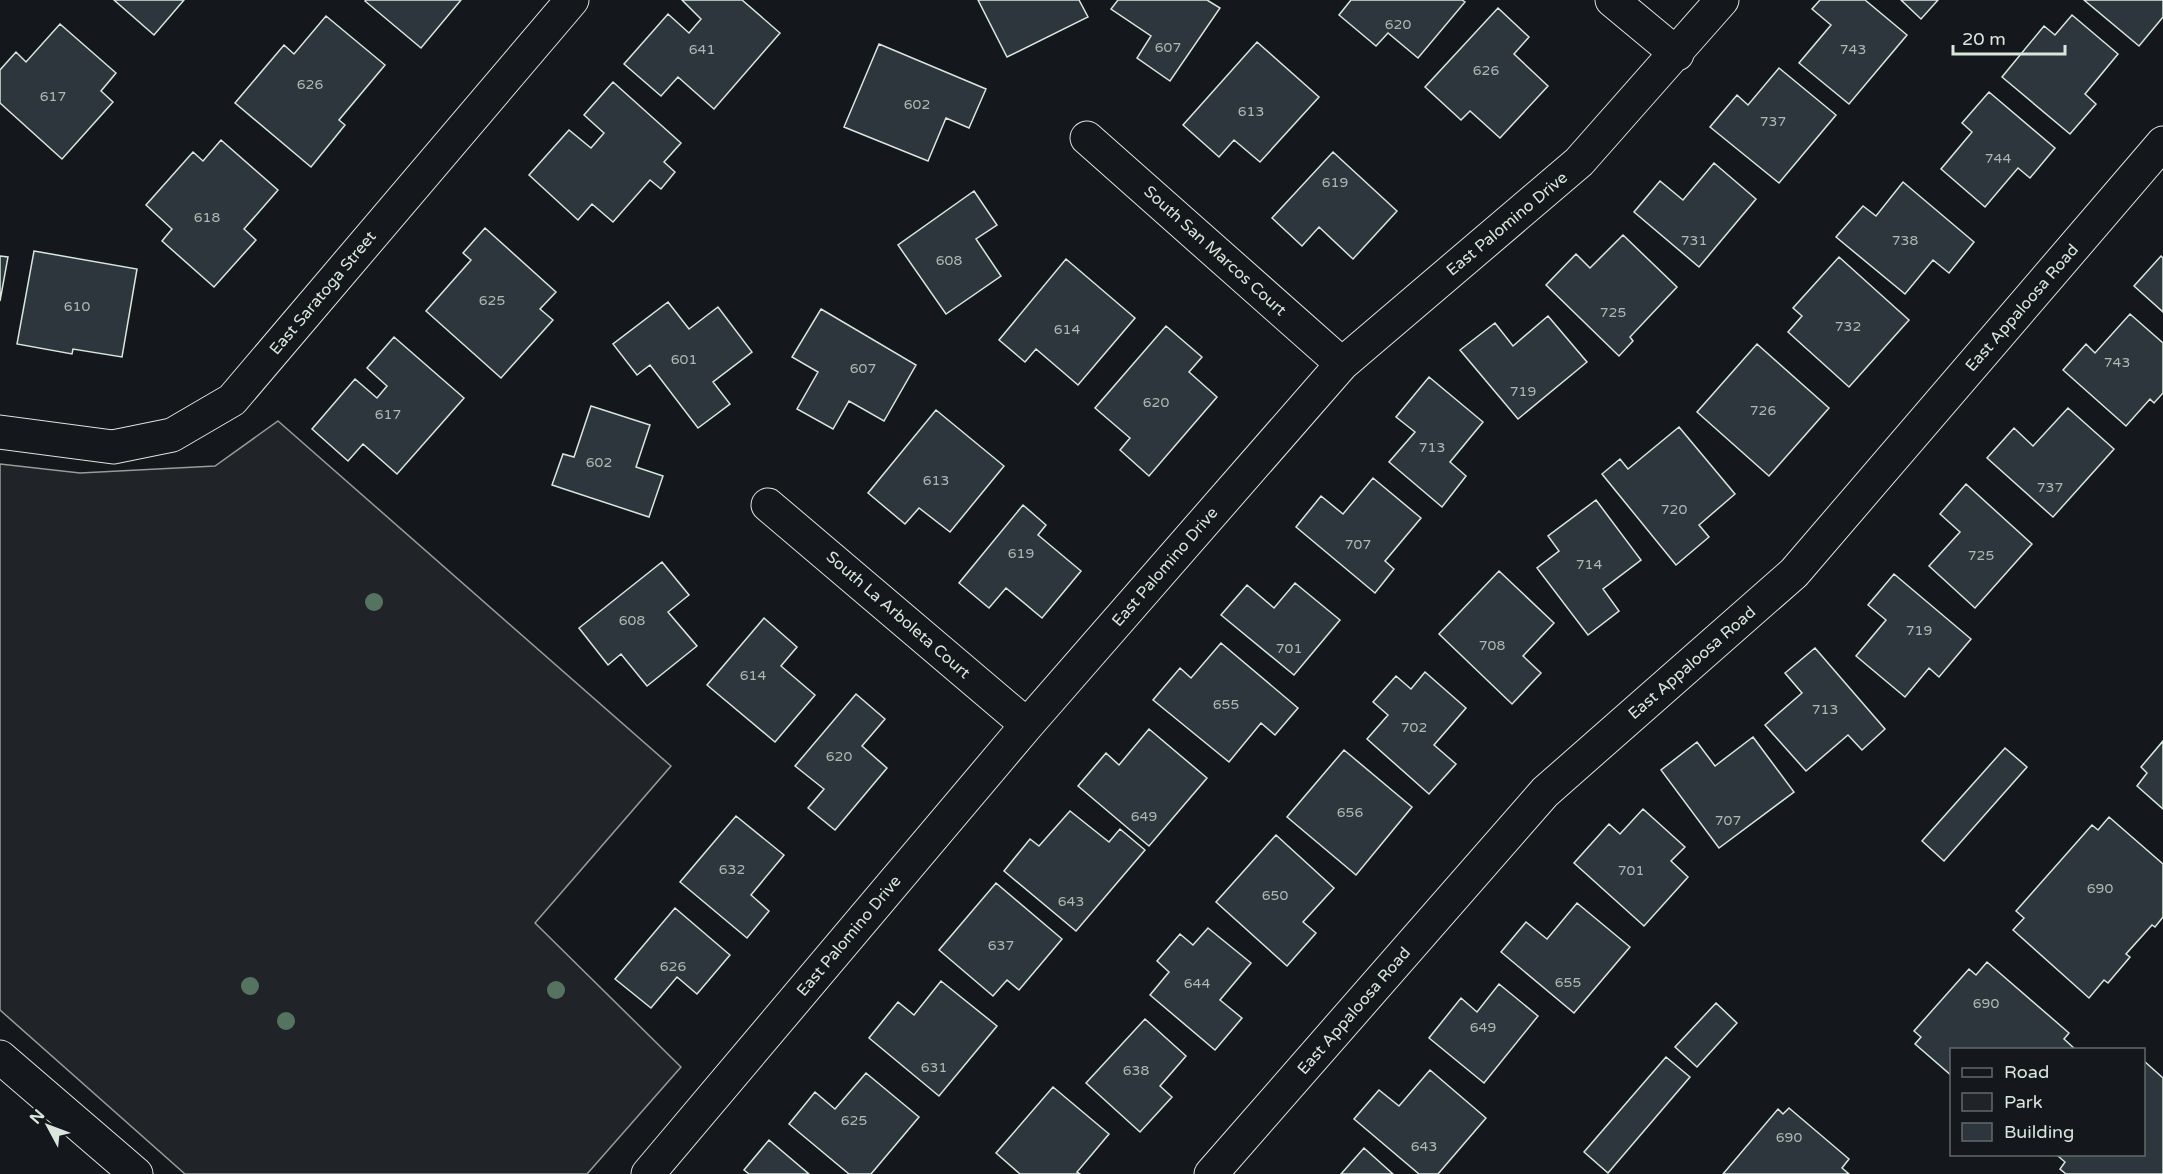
<svg xmlns="http://www.w3.org/2000/svg" width="2163" height="1174" font-family="'Varela Round',sans-serif">
<style>
.green{fill:#202428;stroke:#939e99;stroke-width:1.5}
.building{fill:#2c363c;stroke:#d8e6dc;stroke-width:1.5}
.lines{fill:none;stroke-linecap:round;stroke-linejoin:round}
.minor-casing{stroke:#d8e6dc;stroke-width:35}
.minor{stroke:#14181c;stroke-width:33}
.tree{fill:#55745f}
.labels{text-anchor:middle;dominant-baseline:central;stroke-width:4.5;stroke-linejoin:round;paint-order:stroke}
.number-label{font-size:14px;fill:#adbab4}
.street-label{font-size:16px;fill:#d8e6dc;stroke:#14181c}
</style>
<rect width="100%" height="100%" fill="#14181c"/>
<!-- green -->
<path class="green" d="M 278,421 L 671,766 L 535,923 L 681,1067 L 587,1174 L 185,1174 L 0,1010 L 0,464 L 80,473 L 215,466 Z"/>
<!-- building -->
<path class="building" d="M 114,0 L 184,0 L 154,35 Z
M 366,0 L 461,0 L 421,48 L 365,1 Z
M 682,0 L 742,0 L 780,33 L 714,109 L 678,77 L 661,96 L 624,64 L 668,14 L 689,33 L 701,19 Z
M 978,0 L 1079,0 L 1088,17 L 1007,57 Z
M 1118,0 L 1207,0 L 1220,8 L 1170,81 L 1137,58 L 1151,36 L 1111,9 Z
M 1351,0 L 1462,0 L 1465,2 L 1418,58 L 1388,33 L 1376,46 L 1339,15 Z
M 1820,0 L 1865,0 L 1907,35 L 1849,104 L 1799,63 L 1831,25 L 1812,9 Z
M 1901,0 L 1938,0 L 1921,19 Z
M 2084,0 L 2163,0 L 2163,17 L 2139,46 Z
M 1498,8 L 1529,37 L 1514,54 L 1548,86 L 1500,138 L 1470,111 L 1461,120 L 1425,87 Z
M 2072,15 L 2118,54 L 2085,94 L 2096,104 L 2070,134 L 2002,77 L 2044,26 L 2055,35 Z
M 326,16 L 385,65 L 339,120 L 345,125 L 311,167 L 235,103 L 284,45 L 294,54 Z
M 60,24 L 116,73 L 101,91 L 113,102 L 62,159 L 0,103 L 0,70 L 16,52 L 26,62 Z
M 1257,42 L 1319,97 L 1260,162 L 1234,140 L 1219,157 L 1183,125 Z
M 879,44 L 986,89 L 969,128 L 946,118 L 928,161 L 844,127 Z
M 1779,68 L 1836,115 L 1779,183 L 1710,127 L 1737,95 L 1748,105 Z
M 613,82 L 681,143 L 664,162 L 675,172 L 661,189 L 650,180 L 613,222 L 592,204 L 578,220 L 529,175 L 569,130 L 591,148 L 604,133 L 584,115 Z
M 1989,92 L 2055,148 L 2030,178 L 2018,168 L 1985,207 L 1941,169 L 1972,132 L 1962,123 Z
M 221,140 L 278,190 L 244,229 L 256,240 L 214,287 L 162,241 L 172,229 L 146,205 L 193,152 L 203,161 Z
M 1333,152 L 1397,211 L 1353,259 L 1319,227 L 1302,246 L 1272,218 Z
M 1714,163 L 1756,199 L 1699,267 L 1634,212 L 1660,181 L 1683,200 Z
M 1903,182 L 1974,242 L 1949,273 L 1933,260 L 1905,294 L 1836,237 L 1863,206 L 1876,216 Z
M 974,191 L 997,225 L 976,239 L 1001,276 L 946,314 L 898,245 Z
M 485,228 L 556,292 L 540,309 L 553,320 L 501,378 L 426,311 L 471,260 L 463,253 Z
M 1623,235 L 1677,287 L 1630,337 L 1633,341 L 1619,356 L 1546,285 L 1576,254 L 1590,268 Z
M 34,251 L 137,269 L 122,357 L 73,349 L 72,354 L 17,344 Z
M 0,256 L 8,257 L 0,301 Z
M 2161,256 L 2163,258 L 2163,312 L 2134,286 Z
M 1839,257 L 1909,320 L 1849,387 L 1788,332 L 1802,316 L 1793,308 Z
M 1066,259 L 1135,318 L 1078,385 L 1036,349 L 1025,362 L 999,340 Z
M 668,302 L 689,329 L 718,307 L 752,352 L 713,382 L 730,404 L 698,428 L 650,365 L 637,375 L 613,344 Z
M 821,309 L 916,365 L 884,421 L 849,401 L 833,429 L 797,409 L 818,372 L 792,357 Z
M 2130,314 L 2163,343 L 2163,393 L 2154,403 L 2150,399 L 2126,426 L 2063,370 L 2086,344 L 2095,353 Z
M 1548,316 L 1587,362 L 1518,419 L 1460,350 L 1495,323 L 1513,346 Z
M 1166,326 L 1202,357 L 1189,372 L 1217,397 L 1149,476 L 1120,450 L 1130,438 L 1095,408 Z
M 394,337 L 464,398 L 397,474 L 363,444 L 348,461 L 312,429 L 355,379 L 377,398 L 387,386 L 367,368 Z
M 1757,344 L 1829,408 L 1769,476 L 1697,412 Z
M 1429,377 L 1483,422 L 1450,462 L 1466,476 L 1442,507 L 1389,462 L 1415,432 L 1396,417 Z
M 591,406 L 650,425 L 636,467 L 663,476 L 649,517 L 552,485 L 563,454 L 574,457 Z
M 2068,408 L 2114,449 L 2053,517 L 1987,458 L 2014,428 L 2033,446 Z
M 936,410 L 1004,466 L 950,532 L 919,508 L 905,524 L 868,493 Z
M 1679,427 L 1735,494 L 1699,525 L 1709,537 L 1676,565 L 1602,474 L 1620,459 L 1628,469 Z
M 1373,478 L 1421,518 L 1385,561 L 1394,569 L 1375,593 L 1296,527 L 1321,496 L 1343,514 Z
M 1966,484 L 2032,544 L 1975,608 L 1929,566 L 1960,532 L 1940,514 Z
M 1596,500 L 1641,560 L 1603,589 L 1619,611 L 1588,635 L 1537,568 L 1559,551 L 1548,536 Z
M 1023,505 L 1046,525 L 1038,535 L 1081,571 L 1042,618 L 1006,588 L 989,608 L 959,583 Z
M 662,562 L 689,595 L 668,612 L 697,646 L 647,686 L 621,654 L 608,665 L 579,628 Z
M 1499,571 L 1554,623 L 1523,656 L 1541,673 L 1512,704 L 1439,634 Z
M 1894,574 L 1971,639 L 1939,677 L 1929,668 L 1905,697 L 1856,656 L 1886,620 L 1868,605 Z
M 1295,583 L 1340,620 L 1294,675 L 1221,615 L 1247,585 L 1274,608 Z
M 764,618 L 797,647 L 781,666 L 815,695 L 775,742 L 707,685 Z
M 1221,643 L 1298,708 L 1275,735 L 1261,723 L 1229,762 L 1153,700 L 1180,668 L 1191,678 Z
M 1815,648 L 1885,729 L 1862,750 L 1848,735 L 1806,771 L 1765,725 L 1802,693 L 1785,673 Z
M 1425,672 L 1466,708 L 1434,745 L 1456,764 L 1429,794 L 1367,739 L 1388,715 L 1373,702 L 1396,676 L 1411,689 Z
M 856,694 L 885,719 L 862,746 L 887,768 L 835,830 L 808,808 L 824,789 L 795,766 Z
M 1149,729 L 1207,778 L 1149,846 L 1078,786 L 1106,753 L 1119,765 Z
M 1753,737 L 1794,792 L 1719,848 L 1661,770 L 1697,742 L 1715,766 Z
M 2163,741 L 2163,809 L 2137,786 L 2147,773 L 2141,767 Z
M 2005,748 L 2027,767 L 1944,861 L 1922,841 Z
M 1344,750 L 1412,807 L 1356,875 L 1287,817 Z
M 1643,809 L 1685,847 L 1671,861 L 1688,877 L 1644,926 L 1574,863 L 1609,824 L 1620,834 Z
M 1070,811 L 1109,842 L 1120,829 L 1145,850 L 1076,931 L 1004,871 L 1030,839 L 1039,846 Z
M 736,816 L 784,855 L 751,895 L 769,911 L 747,938 L 680,882 Z
M 2109,817 L 2163,864 L 2163,917 L 2155,927 L 2152,925 L 2126,954 L 2130,957 L 2108,983 L 2104,980 L 2089,998 L 2013,930 L 2024,918 L 2016,911 L 2092,825 L 2098,830 Z
M 1276,835 L 1334,888 L 1303,922 L 1316,933 L 1287,966 L 1216,902 Z
M 996,883 L 1062,939 L 1019,990 L 1007,980 L 993,996 L 939,950 Z
M 1577,903 L 1630,947 L 1574,1013 L 1501,952 L 1526,922 L 1547,939 Z
M 675,908 L 730,955 L 697,994 L 677,977 L 651,1008 L 615,979 Z
M 1208,928 L 1251,963 L 1220,1000 L 1242,1018 L 1215,1050 L 1150,995 L 1169,972 L 1157,961 L 1180,934 L 1193,945 Z
M 1987,962 L 2069,1033 L 2064,1039 L 2076,1050 L 1952,1050 L 1952,1076 L 1915,1044 L 1921,1037 L 1914,1031 L 1969,969 L 1976,975 Z
M 941,981 L 997,1026 L 939,1096 L 869,1038 L 898,1002 L 914,1015 Z
M 1499,984 L 1538,1016 L 1484,1083 L 1429,1038 L 1461,998 L 1477,1012 Z
M 1716,1003 L 1737,1023 L 1697,1067 L 1675,1047 Z
M 1145,1019 L 1186,1056 L 1160,1086 L 1172,1097 L 1140,1132 L 1086,1083 Z
M 1666,1057 L 1690,1077 L 1608,1173 L 1584,1152 Z
M 2144,1061 L 2163,1078 L 2163,1174 L 2066,1174 L 2060,1169 L 2065,1162 L 2058,1156 L 2060,1154 L 2144,1154 Z
M 1430,1070 L 1486,1118 L 1438,1174 L 1419,1174 L 1354,1119 L 1379,1090 L 1399,1106 Z
M 866,1073 L 919,1117 L 871,1174 L 849,1174 L 789,1124 L 815,1092 L 835,1109 Z
M 1053,1087 L 1109,1134 L 1077,1172 L 1080,1174 L 1020,1174 L 996,1153 Z
M 1789,1108 L 1849,1159 L 1842,1168 L 1849,1174 L 1723,1174 L 1778,1109 L 1783,1114 Z
M 769,1140 L 809,1174 L 749,1174 L 744,1170 Z
M 1364,1148 L 1393,1174 L 1341,1174 Z"/>
<g class="lines">
<defs>
<path id="minor" d="M 1612,0 L 1677,54
M 1087,138 L 1342,364
M 0,432 L 113,447 L 172,435 L 232,400 L 572,0
M 768,505 L 1027,725
M 0,1057 L 136,1174
M 648,1174 L 1027,725 L 1342,364 L 1579,162 L 1722,0
M 1211,1174 L 1545,792 L 1794,573 L 2163,143"/>
</defs>
<!-- minor casing -->
<use href="#minor" class="minor-casing"/>
<!-- minor -->
<use href="#minor" class="minor"/>
</g>
<!-- trees -->
<g class="tree">
<circle cx="374" cy="602" r="9"/>
<circle cx="250" cy="986" r="9"/>
<circle cx="556" cy="990" r="9"/>
<circle cx="286" cy="1021" r="9"/>
</g>
<g class="labels">
<!-- number labels -->
<g class="number-label">
<text x="1398" y="24">620</text>
<text x="1168" y="47">607</text>
<text x="702" y="49">641</text>
<text x="1853" y="49">743</text>
<text x="1486" y="70">626</text>
<text x="310" y="84">626</text>
<text x="53" y="96">617</text>
<text x="917" y="104">602</text>
<text x="1251" y="111">613</text>
<text x="1773" y="121">737</text>
<text x="1998" y="158">744</text>
<text x="1335" y="182">619</text>
<text x="207" y="217">618</text>
<text x="1694" y="240">731</text>
<text x="1905" y="240">738</text>
<text x="949" y="260">608</text>
<text x="492" y="300">625</text>
<text x="77" y="306">610</text>
<text x="1613" y="312">725</text>
<text x="1848" y="326">732</text>
<text x="1067" y="329">614</text>
<text x="684" y="359">601</text>
<text x="2117" y="362">743</text>
<text x="863" y="368">607</text>
<text x="1523" y="391">719</text>
<text x="1156" y="402">620</text>
<text x="1763" y="410">726</text>
<text x="388" y="414">617</text>
<text x="1432" y="447">713</text>
<text x="599" y="462">602</text>
<text x="936" y="480">613</text>
<text x="2050" y="487">737</text>
<text x="1674" y="509">720</text>
<text x="1358" y="544">707</text>
<text x="1021" y="553">619</text>
<text x="1981" y="555">725</text>
<text x="1589" y="564">714</text>
<text x="632" y="620">608</text>
<text x="1919" y="630">719</text>
<text x="1492" y="645">708</text>
<text x="1289" y="648">701</text>
<text x="753" y="675">614</text>
<text x="1226" y="704">655</text>
<text x="1825" y="709">713</text>
<text x="1414" y="727">702</text>
<text x="839" y="756">620</text>
<text x="1350" y="812">656</text>
<text x="1144" y="816">649</text>
<text x="1728" y="820">707</text>
<text x="732" y="869">632</text>
<text x="1631" y="870">701</text>
<text x="2100" y="888">690</text>
<text x="1275" y="895">650</text>
<text x="1071" y="901">643</text>
<text x="1001" y="945">637</text>
<text x="673" y="966">626</text>
<text x="1568" y="982">655</text>
<text x="1197" y="983">644</text>
<text x="1986" y="1003">690</text>
<text x="1483" y="1027">649</text>
<text x="934" y="1067">631</text>
<text x="1136" y="1070">638</text>
<text x="854" y="1120">625</text>
<text x="1789" y="1137">690</text>
<text x="1424" y="1146">643</text>
</g>
<!-- street labels -->
<g class="street-label">
<text transform="translate(1507 224) rotate(-40)">East Palomino Drive</text>
<text transform="translate(1215 251) rotate(42)">South San Marcos Court</text>
<text transform="translate(323 293) rotate(-50)">East Saratoga Street</text>
<text transform="translate(2022 308) rotate(-49)">East Appaloosa Road</text>
<text transform="translate(1165 567) rotate(-49)">East Palomino Drive</text>
<text transform="translate(898 615) rotate(41)">South La Arboleta Court</text>
<text transform="translate(1692 663) rotate(-41)">East Appaloosa Road</text>
<text transform="translate(849 936) rotate(-50)">East Palomino Drive</text>
<text transform="translate(1354 1011) rotate(-49)">East Appaloosa Road</text>
</g>
</g>
<!-- legend -->
<rect x="1950" y="1048" width="195" height="108" fill="#14181c" stroke="#626a69" stroke-width="1.5"/>
<rect x="1962" y="1068" width="30" height="9" fill="#14181c" stroke="#626a69" stroke-width="1.5"/>
<text x="2004" y="1078" font-size="18" fill="#d8e6dc">Road</text>
<rect x="1962" y="1093" width="30" height="18" fill="#202428" stroke="#626a69" stroke-width="1.5"/>
<text x="2004" y="1108" font-size="18" fill="#d8e6dc">Park</text>
<rect x="1962" y="1123" width="30" height="18" fill="#2c363c" stroke="#626a69" stroke-width="1.5"/>
<text x="2004" y="1138" font-size="18" fill="#d8e6dc">Building</text>
<!-- north arrow -->
<g transform="translate(48 1126) rotate(311)" stroke="#14181c" stroke-width="4.5" paint-order="stroke">
<path d="M0-4.5L10 22L0 15L-10 22Z" fill="#d8e6dc"/>
<text y="-9" font-size="16" font-weight="bold" text-anchor="middle" fill="#d8e6dc">N</text>
</g>
<!-- scale -->
<path d="M1953 45v9h112v-9" fill="none" stroke="#d8e6dc" stroke-width="3"/>
<text x="1962" y="45" font-size="18" fill="#d8e6dc" stroke="#14181c" stroke-width="4.5" paint-order="stroke">20 m</text>
</svg>
